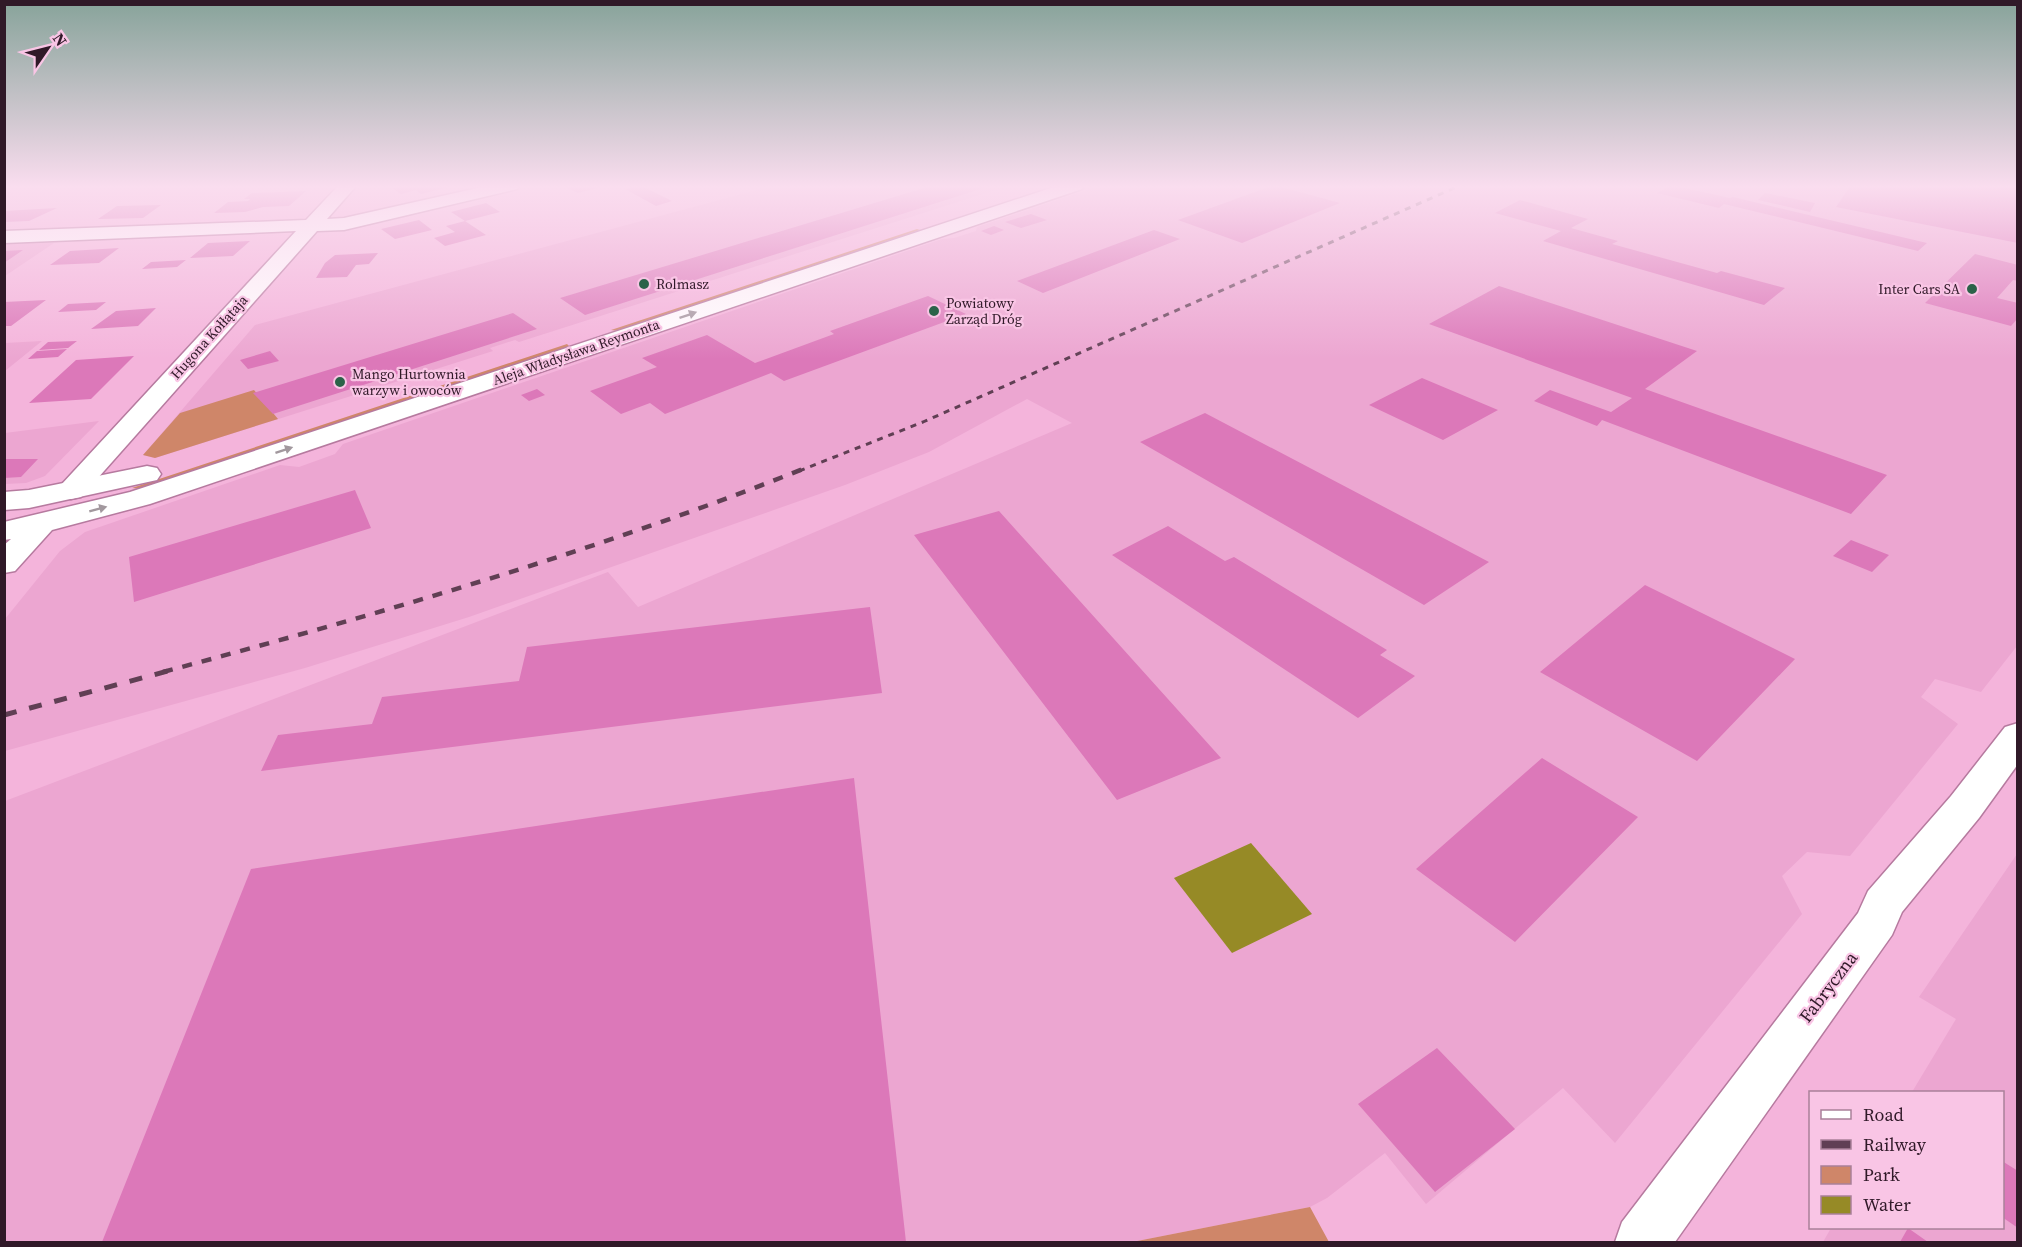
<svg xmlns="http://www.w3.org/2000/svg" width="2022" height="1247" font-family="'Source Serif 4',serif">
<style>
.built{fill:#eca6d1}
.green{fill:#cf8669}
.water{fill:#968a26}
.building{fill:#dc78b9}
.lines{fill:none;stroke-linecap:round;stroke-linejoin:round}
.minor-casing{stroke:#b67a9f;stroke-width:3}
.tertiary-casing{stroke:#b67a9f;stroke-width:3}
.minor{fill:#fff;fill-rule:evenodd}
.tertiary{fill:#fff;fill-rule:evenodd}
.rail-far2{stroke:#603f54;stroke-width:3;stroke-dasharray:6 6;stroke-linecap:butt}
.rail-far1{stroke:#603f54;stroke-width:4.5;stroke-dasharray:10 10;stroke-linecap:butt}
.rail{stroke:#603f54;stroke-width:5;stroke-dasharray:13 13;stroke-linecap:butt}
.oneway{fill:#a2989e}
.poi-dot{fill:#2b6249;stroke:#f9c5e5;stroke-width:2}
.labels{text-anchor:middle;dominant-baseline:central;stroke-width:4.5;stroke-linejoin:round;paint-order:stroke}
.far-poi-label{font-size:14px;fill:#301928;stroke:#f9c5e5;text-anchor:start}
.far-street-label{font-size:14px;fill:#301928;stroke:#f9c5e5}
.near-street-label{font-size:18px;fill:#301928;stroke:#f9c5e5}
</style>
<rect width="100%" height="100%" fill="#f4b4db"/>
<!-- built -->
<path class="built" d="M 775,185 L 1011,185 L 519,342 L 515,340 L 490,348 L 493,351 L 155,458 L 143,455 L 255,325 Z
M 1102,185 L 2017,185 L 2017,646 L 1981,692 L 1935,679 L 1921,697 L 1958,724 L 1850,856 L 1807,852 L 1782,876 L 1802,914 L 1615,1143 L 1563,1088 L 1426,1204 L 1385,1153 L 1327,1198 L 1310,1207 L 1132,1242 L 5,1242 L 5,801 L 608,572 L 638,607 L 1072,423 L 1027,399 L 929,452 L 845,485 L 469,617 L 305,668 L 5,751 L 5,619 L 60,551 L 85,532 L 280,465 L 299,467 L 335,454 L 343,444 L 942,239 L 954,238 L 976,231 L 977,227 Z
M 43,243 L 54,243 L 5,276 L 4,244 Z
M 42,341 L 5,371 L 5,343 Z
M 99,421 L 45,476 L 26,483 L 5,484 L 5,433 Z
M 2017,854 L 2017,1242 L 1823,1242 L 1831,1228 L 2002,1228 L 2002,1092 L 1912,1092 L 1956,1019 L 1919,997 Z"/>
<!-- green -->
<path class="green" d="M 917,229 L 920,230 L 618,331 L 611,330 Z
M 567,344 L 569,346 L 565,349 L 143,489 L 132,488 Z
M 254,390 L 278,419 L 155,458 L 143,455 L 180,413 Z
M 1310,1207 L 1329,1242 L 1132,1242 Z"/>
<!-- water -->
<path class="water" d="M 1251,843 L 1312,914 L 1232,953 L 1174,878 Z"/>
<!-- building -->
<path class="building" d="M 406,185 L 457,185 L 421,194 L 416,190 L 401,194 L 392,188 Z
M 561,185 L 610,185 L 578,193 Z
M 640,185 L 672,201 L 656,206 L 625,189 Z
M 934,185 L 993,185 L 585,315 L 560,298 Z
M 1274,185 L 1340,203 L 1242,243 L 1178,220 Z
M 1671,185 L 1730,198 L 1733,197 L 1927,243 L 1918,251 L 1724,204 L 1719,208 L 1657,193 Z
M 1851,185 L 2018,185 L 2018,243 L 1836,207 Z
M 306,191 L 289,206 L 263,207 L 245,212 L 214,213 L 228,202 L 248,201 L 250,199 L 244,199 L 252,193 Z
M 1765,193 L 1815,203 L 1810,212 L 1758,200 Z
M 1520,200 L 1588,219 L 1571,228 L 1618,241 L 1612,244 L 1717,273 L 1721,271 L 1785,288 L 1764,305 L 1543,241 L 1561,231 L 1495,213 Z
M 486,203 L 500,212 L 465,221 L 451,212 Z
M 161,205 L 143,218 L 98,219 L 117,206 Z
M 57,208 L 29,221 L 4,222 L 4,211 Z
M 1031,214 L 1047,220 L 1021,228 L 1005,222 Z
M 419,220 L 432,230 L 395,239 L 381,229 Z
M 465,221 L 486,235 L 445,246 L 434,238 L 455,232 L 446,226 Z
M 994,226 L 1004,230 L 991,235 L 981,231 Z
M 1154,230 L 1180,239 L 1043,293 L 1017,281 Z
M 250,241 L 233,256 L 190,258 L 208,243 Z
M 119,248 L 99,263 L 50,265 L 70,251 Z
M 23,250 L 4,263 L 4,251 Z
M 378,253 L 369,264 L 356,265 L 347,277 L 316,278 L 325,263 L 335,255 Z
M 1975,254 L 2018,265 L 2018,281 L 2013,280 L 1997,298 L 2018,303 L 2018,318 L 2011,326 L 1925,303 Z
M 186,260 L 177,267 L 142,269 L 151,262 Z
M 1499,286 L 1697,351 L 1645,389 L 1887,475 L 1851,514 L 1602,420 L 1597,426 L 1534,401 L 1550,390 L 1611,412 L 1632,398 L 1429,324 Z
M 928,296 L 966,314 L 784,381 L 771,373 L 665,414 L 650,403 L 621,414 L 590,391 L 657,367 L 642,358 L 707,335 L 755,363 L 834,334 L 830,331 Z
M 46,300 L 11,326 L 4,326 L 4,302 Z
M 106,302 L 96,310 L 58,312 L 68,304 Z
M 156,308 L 138,326 L 91,329 L 116,311 Z
M 513,313 L 537,329 L 273,414 L 253,393 Z
M 77,341 L 68,348 L 39,350 L 48,342 Z
M 67,349 L 58,357 L 28,359 L 37,351 Z
M 270,351 L 279,361 L 248,369 L 240,360 Z
M 134,356 L 91,399 L 29,403 L 76,360 Z
M 1422,378 L 1498,410 L 1443,440 L 1369,405 Z
M 537,389 L 545,395 L 529,401 L 521,395 Z
M 1205,413 L 1489,562 L 1424,605 L 1140,442 Z
M 4,459 L 38,459 L 21,477 L 4,478 Z
M 355,490 L 371,528 L 134,602 L 129,557 Z
M 999,511 L 1221,758 L 1117,800 L 914,535 Z
M 1168,526 L 1225,561 L 1234,557 L 1387,650 L 1380,655 L 1415,676 L 1358,718 L 1112,555 Z
M 1851,540 L 1889,555 L 1872,572 L 1833,556 Z
M 1645,585 L 1795,659 L 1697,761 L 1540,672 Z
M 870,607 L 882,693 L 261,771 L 278,735 L 372,724 L 382,697 L 519,681 L 527,647 Z
M 1542,758 L 1638,817 L 1515,942 L 1416,869 Z
M 854,778 L 906,1242 L 102,1242 L 251,869 Z
M 1437,1048 L 1515,1129 L 1435,1192 L 1358,1104 Z
M 2002,1161 L 2018,1171 L 2018,1228 L 2002,1217 Z
M 1908,1228 L 1928,1242 L 1900,1242 Z"/>
<g class="lines">
<defs>
<path id="minor" d="M 339,185 L 357,185 L 327,219 L 344,218 L 491,185 L 520,185 L 517,189 L 344,230 L 317,231 L 81,497 L 71,499 L 61,497 L 57,491 L 61,485 L 296,231 L 4,243 L 4,231 L 306,220 Z
M 2018,723 L 2018,764 L 1979,818 L 1902,912 L 1892,935 L 1675,1242 L 1615,1242 L 1622,1222 L 1858,913 L 1868,891 L 1951,796 L 2005,727 Z"/>
<path id="tertiary" d="M 1060,185 L 1085,185 L 1082,189 L 150,504 L 52,530 L 15,571 L 4,573 L 4,545 L 11,539 L 4,540 L 4,522 L 130,492 Z
M 147,466 L 157,468 L 161,474 L 157,480 L 29,508 L 4,510 L 4,492 L 29,490 Z"/>
</defs>
<!-- minor casing -->
<use href="#minor" class="minor-casing"/>
<!-- tertiary casing -->
<use href="#tertiary" class="tertiary-casing"/>
<!-- minor -->
<use href="#minor" class="minor"/>
<!-- tertiary -->
<use href="#tertiary" class="tertiary"/>
<!-- rail-far2 -->
<path class="rail-far2" d="M 799,471 L 923,422 L 1461,185"/>
<!-- rail-far1 -->
<path class="rail-far1" d="M 163,672 C 379,614 594,552 803,469"/>
<!-- rail -->
<path class="rail" d="M 4,715 L 168,671"/>
</g>
<!-- one-way arrows -->
<defs><path id="oneway-solid" d="M-6-.8H1V-3.2L6.5 0L1 3.2V.8H-6Z" transform="scale(1.5)"/></defs>
<g class="oneway">
<use href="#oneway-solid" transform="translate(688 315) rotate(-19)"/>
<use href="#oneway-solid" transform="translate(284 450) rotate(-18)"/>
<use href="#oneway-solid" transform="translate(98 509) rotate(-15)"/>
</g>
<!-- sky -->
<linearGradient id="sky" x2="0" y2="1"><stop stop-color="#87a39a"/><stop offset="0.52" stop-color="#faddef"/><stop offset="1" stop-color="#faddef" stop-opacity="0"/></linearGradient>
<rect width="2022" height="359" fill="url(#sky)"/>
<!-- markers -->
<g class="poi-dot">
<circle cx="644" cy="284" r="6"/>
<circle cx="1972" cy="289" r="6"/>
<circle cx="934" cy="311" r="6"/>
<circle cx="340" cy="382" r="6"/>
</g>
<g class="labels">
<!-- far-poi labels -->
<g class="far-poi-label">
<text x="656" y="284">Rolmasz</text>
<text x="1960" y="289" text-anchor="end">Inter Cars SA</text>
<text x="946" y="303">Powiatowy<tspan x="946" dy="16">Zarząd Dróg</tspan></text>
<text x="352" y="374">Mango Hurtownia<tspan x="352" dy="16">warzyw i owoców</tspan></text>
</g>
<!-- far-street labels -->
<g class="far-street-label">
<text transform="translate(209 337) rotate(-48)">Hugona Kołłątaja</text>
<text transform="translate(576 352) rotate(-19)">Aleja Władysława Reymonta</text>
</g>
<!-- near-street labels -->
<g class="near-street-label">
<text transform="translate(1828 987) rotate(-53)">Fabryczna</text>
</g>
</g>
<!-- border -->
<rect width="2022" height="1247" fill="none" stroke="#301928" stroke-width="12"/>
<!-- legend -->
<rect x="1809" y="1091" width="195" height="138" fill="#f9c5e5" stroke="#a98099" stroke-width="1.5"/>
<rect x="1821" y="1110" width="30" height="9" fill="#ffffff" stroke="#a98099" stroke-width="1.5"/>
<text x="1863" y="1121" font-size="18" fill="#301928">Road</text>
<rect x="1821" y="1140" width="30" height="9" fill="#603f54" stroke="#a98099" stroke-width="1.5"/>
<text x="1863" y="1151" font-size="18" fill="#301928">Railway</text>
<rect x="1821" y="1166" width="30" height="18" fill="#cf8669" stroke="#a98099" stroke-width="1.5"/>
<text x="1863" y="1181" font-size="18" fill="#301928">Park</text>
<rect x="1821" y="1196" width="30" height="18" fill="#968a26" stroke="#a98099" stroke-width="1.5"/>
<text x="1863" y="1211" font-size="18" fill="#301928">Water</text>
<!-- north arrow -->
<g transform="translate(48 48) rotate(55)" stroke="#f9c5e5" stroke-width="4.5" paint-order="stroke">
<path d="M0-4.5L10 22L0 15L-10 22Z" fill="#301928"/>
<text y="-9" font-size="16" font-weight="bold" text-anchor="middle" fill="#301928">N</text>
</g>
</svg>
